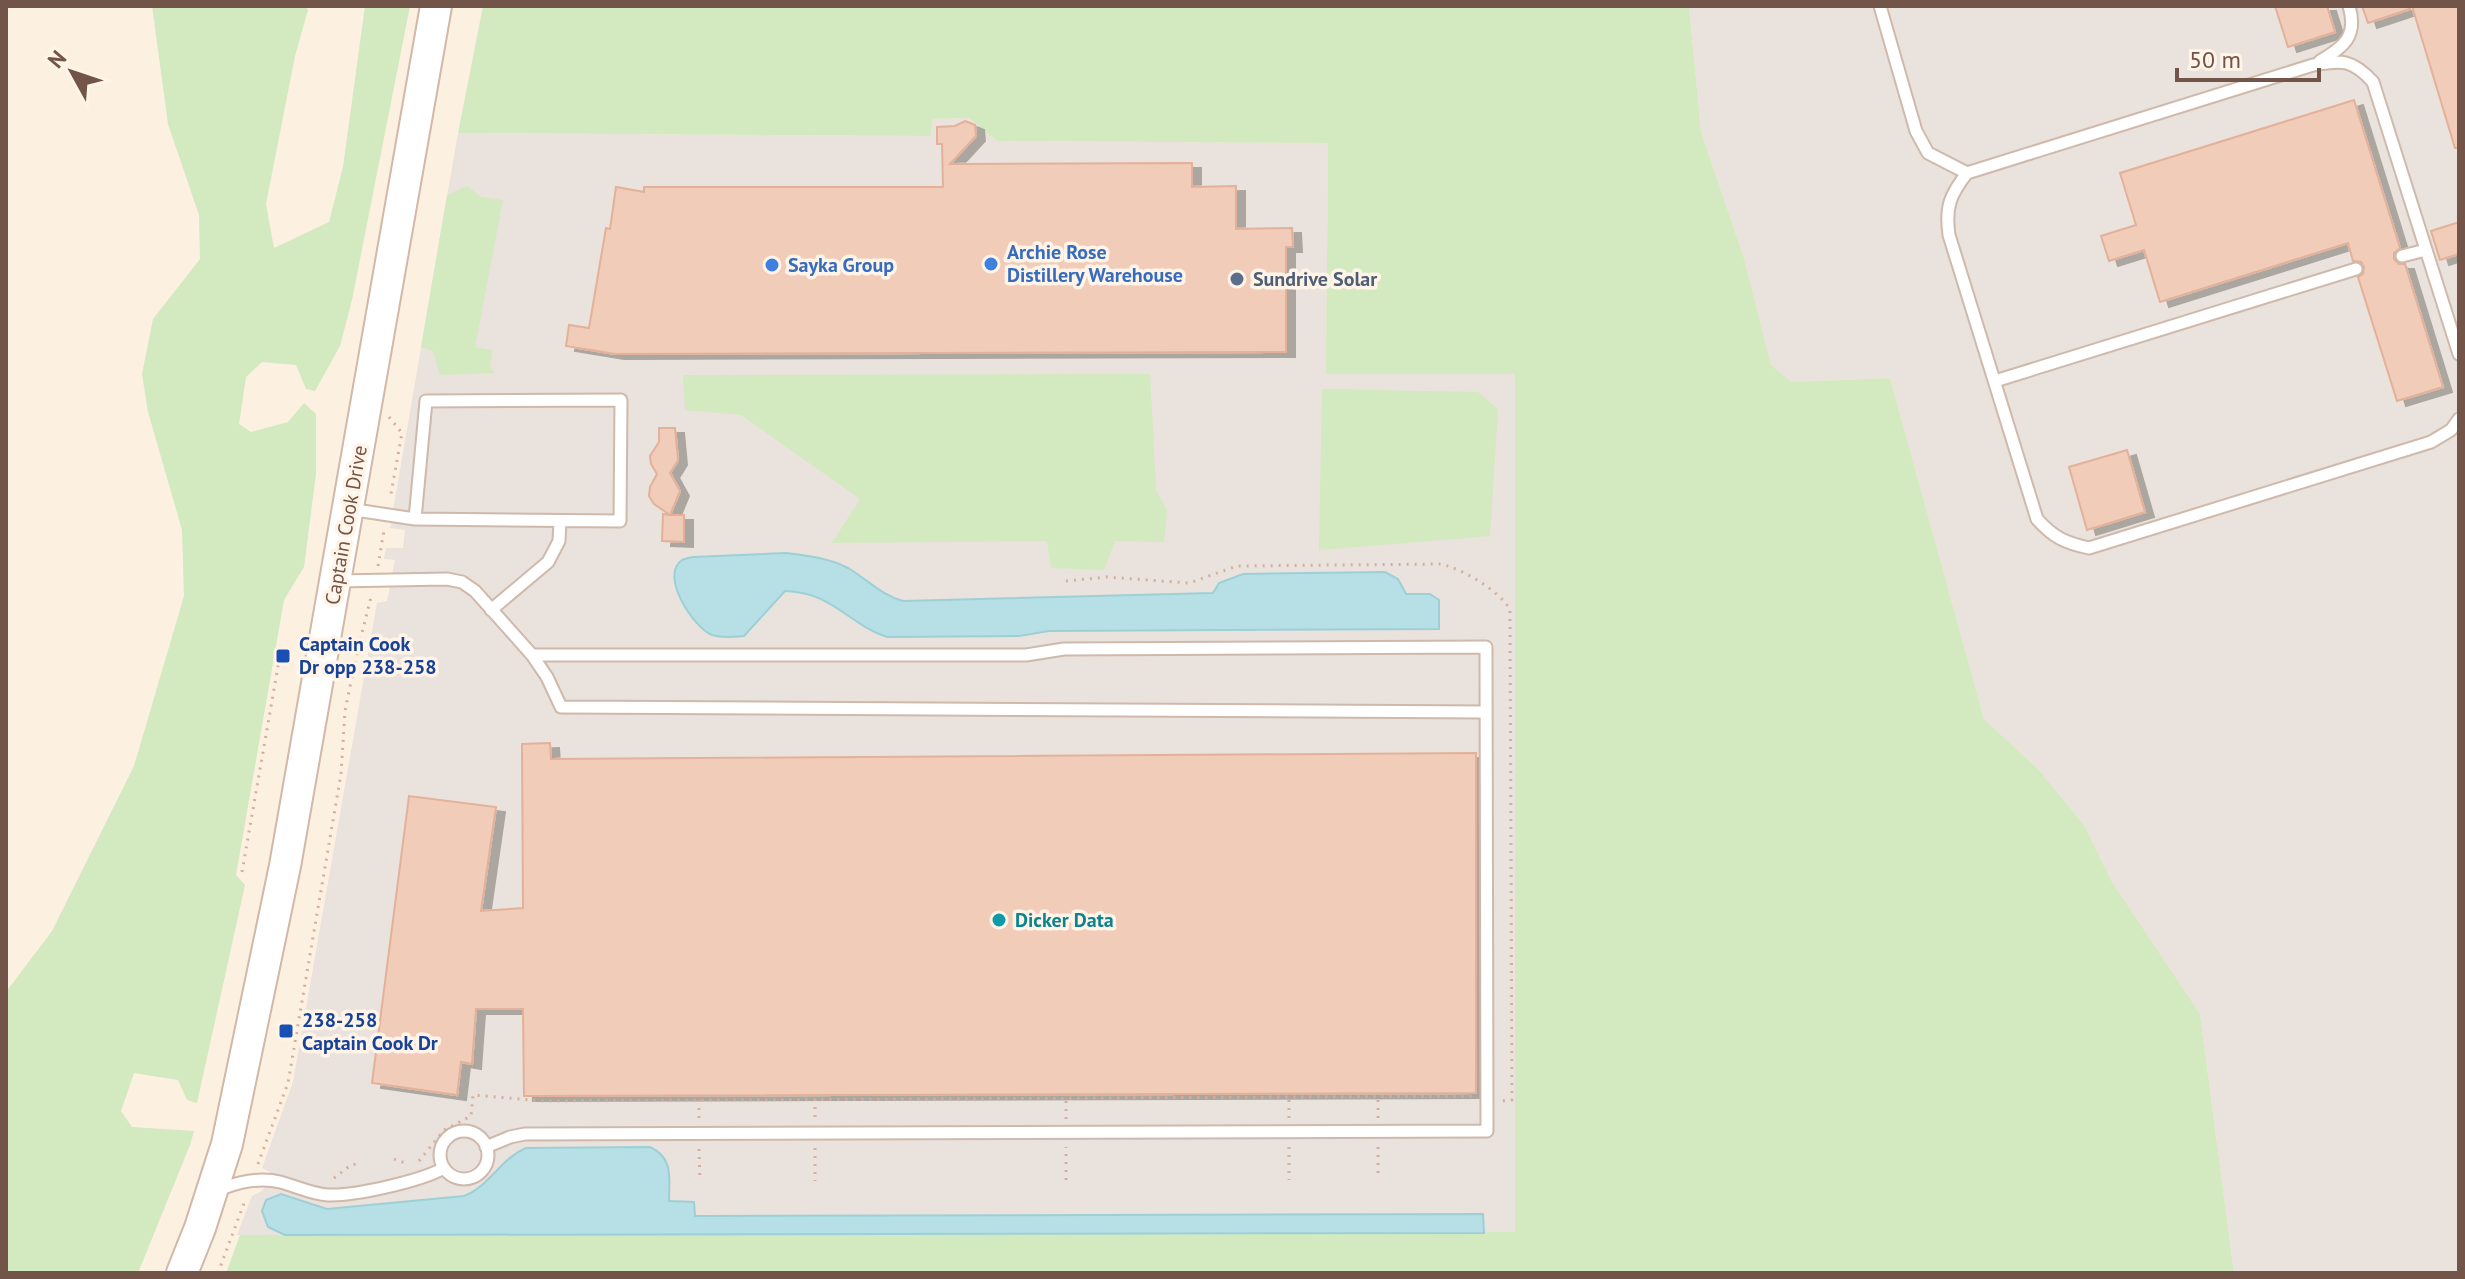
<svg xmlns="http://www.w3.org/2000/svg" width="2465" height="1279" font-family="'PT Sans',sans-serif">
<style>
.industrial{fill:#eae2dc}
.green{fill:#d3e9c0}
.water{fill:#b6e0e5;stroke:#9cd0d6;stroke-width:2}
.building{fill:#f1ccb9;stroke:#e3b199;stroke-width:2;filter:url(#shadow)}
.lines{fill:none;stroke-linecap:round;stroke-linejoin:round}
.lane-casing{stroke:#cfb9ab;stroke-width:15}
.secondary-casing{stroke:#d1b8a8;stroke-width:34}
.path{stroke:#d5af9c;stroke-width:3;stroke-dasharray:2 6;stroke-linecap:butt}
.lane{stroke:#fff;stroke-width:11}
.secondary{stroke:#fff;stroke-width:30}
.shop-dot{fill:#3f7fe0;stroke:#fff4e7;stroke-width:3}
.service-dot{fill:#5c6f8a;stroke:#fff4e7;stroke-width:3}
.transit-dot{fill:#1a4fb4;stroke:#fff4e7;stroke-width:3}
.culture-dot{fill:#0f9aa8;stroke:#fff4e7;stroke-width:3}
.labels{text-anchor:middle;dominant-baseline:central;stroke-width:7;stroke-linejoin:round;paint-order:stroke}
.shop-label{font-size:20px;font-weight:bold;fill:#366cbe;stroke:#fff4e7;text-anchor:start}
.service-label{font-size:20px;font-weight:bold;fill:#4e5e75;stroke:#fff4e7;text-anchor:start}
.street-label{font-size:20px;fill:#725548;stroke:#fff4e7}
.transit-label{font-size:20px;font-weight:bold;fill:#164399;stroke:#fff4e7;text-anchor:start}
.culture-label{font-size:20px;font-weight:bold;fill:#0d838f;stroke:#fff4e7;text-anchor:start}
</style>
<defs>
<filter id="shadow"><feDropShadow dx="9" dy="5" stdDeviation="0" flood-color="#0004"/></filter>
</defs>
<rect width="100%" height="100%" fill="#fcf0e1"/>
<!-- industrial -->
<path class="industrial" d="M 1689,6 L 2459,6 L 2459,1273 L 2234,1273 L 2200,1014 L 2112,882 L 2084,825 L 2039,770 L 1984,719 L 1890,378 L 1792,382 L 1771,365 L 1744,258 L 1701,132 Z
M 969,118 L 997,141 L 1328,143 L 1326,374 L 1515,374 L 1515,1233 L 237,1235 L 252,1196 L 263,1190 L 270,1172 L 262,1168 L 293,1082 L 377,603 L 387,601 L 395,560 L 384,559 L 386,548 L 403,548 L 405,530 L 390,528 L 458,133 L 931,136 L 932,119 Z"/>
<!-- green -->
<path class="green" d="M 152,6 L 305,6 L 308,10 L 295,56 L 266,204 L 274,248 L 329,222 L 343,167 L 365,6 L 410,6 L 352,300 L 340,346 L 315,391 L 306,389 L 296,365 L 262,362 L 246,377 L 239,424 L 251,432 L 288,422 L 304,403 L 316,414 L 316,474 L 304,567 L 284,600 L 236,875 L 245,885 L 197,1103 L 187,1100 L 178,1080 L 134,1073 L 121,1111 L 132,1127 L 194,1131 L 190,1145 L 138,1273 L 6,1273 L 6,992 L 52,931 L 134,766 L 184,596 L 182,530 L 148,412 L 142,374 L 153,319 L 200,259 L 199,215 L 168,124 Z
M 483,6 L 1689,6 L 1701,132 L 1744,258 L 1771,365 L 1792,382 L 1890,378 L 1984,719 L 2039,770 L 2084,825 L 2112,882 L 2200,1014 L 2234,1273 L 226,1273 L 240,1235 L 1515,1232 L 1515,374 L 1326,374 L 1328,143 L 997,141 L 969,118 L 932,119 L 931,136 L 458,133 Z
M 467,186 L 481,197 L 503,200 L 475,347 L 492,350 L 490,367 L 494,373 L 440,375 L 433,351 L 421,347 L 447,195 Z
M 1150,374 L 1156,490 L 1167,510 L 1164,542 L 1115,541 L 1104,570 L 1051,568 L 1047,541 L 832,543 L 860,499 L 741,415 L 685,410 L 683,375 Z
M 1322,389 L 1478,392 L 1498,409 L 1490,536 L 1319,550 Z"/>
<!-- water -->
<path class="water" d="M 786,553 C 808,556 829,558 848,568 C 867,579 881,595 903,601 L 1213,593 L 1219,583 L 1243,574 L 1385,572 L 1398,579 L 1406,594 L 1430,594 L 1439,600 L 1439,629 L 1049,631 L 1019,636 L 887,637 C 848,624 832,592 785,591 L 744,636 C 734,637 721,638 712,635 C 694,628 659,576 682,560 C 686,558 690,558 694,557 Z
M 650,1147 C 674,1158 669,1178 669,1201 L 694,1202 L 695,1216 L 1483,1214 L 1484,1233 L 285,1235 L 268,1227 L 262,1211 L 266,1200 L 281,1194 L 327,1209 L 464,1196 C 490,1186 501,1158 526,1148 Z"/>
<!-- building -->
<path class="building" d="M 2275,6 L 2327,6 L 2335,32 L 2288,47 Z
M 2362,6 L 2409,6 L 2410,9 L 2368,23 Z
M 2412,6 L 2459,6 L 2459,148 L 2455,148 Z
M 2354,100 L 2400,248 L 2394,253 L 2394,259 L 2399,264 L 2405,264 L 2443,387 L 2397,401 L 2358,277 L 2363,274 L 2364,267 L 2361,262 L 2353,261 L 2348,243 L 2160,302 L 2144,250 L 2109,261 L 2101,236 L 2136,225 L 2120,173 Z
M 965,121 L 975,125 L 976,136 L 950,164 L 1192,163 L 1192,187 L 1236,186 L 1236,229 L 1292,228 L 1293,247 L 1286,247 L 1286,352 L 615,354 L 566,346 L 569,325 L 589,328 L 606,228 L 610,229 L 616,187 L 644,192 L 644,187 L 943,187 L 942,144 L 937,144 L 937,127 L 955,126 Z
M 2459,222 L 2459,254 L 2440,260 L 2431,231 Z
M 659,428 L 675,428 L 678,460 L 670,473 L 680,491 L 670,515 L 684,515 L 684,542 L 662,541 L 663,514 L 670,515 L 654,504 L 649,496 L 650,487 L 657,474 L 651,464 L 650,456 L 659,442 Z
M 2127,450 L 2145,512 L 2087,530 L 2069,467 Z
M 550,743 L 551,759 L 1476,753 L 1476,1093 L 524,1096 L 523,1009 L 476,1009 L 472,1064 L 461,1062 L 457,1095 L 372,1083 L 409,796 L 496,807 L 481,911 L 523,908 L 522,744 Z"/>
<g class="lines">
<defs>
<path id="lane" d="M 1880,6 L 1916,131 L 1928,153 L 1967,173 L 2313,65 C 2342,60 2352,59 2373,82 L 2459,354
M 2320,61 C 2344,47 2358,36 2349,6
M 1967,173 C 1950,195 1945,207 1949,235 L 2037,519 C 2053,537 2065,543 2089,548 L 2431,442 L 2451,430 L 2459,419
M 2402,256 L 2426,250
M 1995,381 L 2356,269
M 349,509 L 415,519 L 620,521 L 621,400 L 426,401 L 415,519
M 337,581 L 447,579 L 462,582 L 475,591 L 532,655 L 547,677 L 561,707 L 1486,712
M 491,610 L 548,562 L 559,541 L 560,521
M440 1155a24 24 0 1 1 48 0a24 24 0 1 1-48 0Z
M 486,1147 L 510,1137 L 525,1134 L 1487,1131 L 1486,647 L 1064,649 L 1026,655 L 532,655
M 219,1190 C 237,1182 260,1177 280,1182 C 296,1186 311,1194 328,1195 C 355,1196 421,1181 444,1168"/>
<path id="secondary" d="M 182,1273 L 200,1228 L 227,1144 L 285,866 L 436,6"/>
</defs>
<!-- lane casing -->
<use href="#lane" class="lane-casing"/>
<!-- secondary casing -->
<use href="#secondary" class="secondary-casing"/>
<!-- path -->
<path class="path" d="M 389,417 L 402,433 L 390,499
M 378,566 L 384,530
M 1066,581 L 1107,577 L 1189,583 L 1237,566 L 1439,564 C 1458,566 1502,592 1510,610 L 1512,1100 L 1500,1101
M 242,872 L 280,655
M 815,1099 L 815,1119
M 699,1100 L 699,1119
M 1289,1118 L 1289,1098
M 1378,1118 L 1378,1097
M 1066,1119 L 1066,1098
M 1289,1147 L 1289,1180
M 1378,1147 L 1378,1179
M 815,1148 L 815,1181
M 699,1149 L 700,1181
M 394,1159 L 408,1164
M 419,1161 L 444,1130 L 471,1116 L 473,1095 L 543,1101 L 1473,1096
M 258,1164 L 288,1083 L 341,774 L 345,711 L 356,657 L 372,593
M 334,1178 L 351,1165 L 361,1163
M 1066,1180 L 1066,1147
M 218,1273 L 246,1198"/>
<!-- lane -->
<use href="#lane" class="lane"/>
<!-- secondary -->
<use href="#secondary" class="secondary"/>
</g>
<!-- markers -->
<g class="shop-dot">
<circle cx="991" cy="264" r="8"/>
<circle cx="772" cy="265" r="8"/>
</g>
<circle class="service-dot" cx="1237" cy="279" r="8"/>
<g class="transit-dot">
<rect x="275" y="648" width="16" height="16" rx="4"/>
<rect x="278" y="1023" width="16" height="16" rx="4"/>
</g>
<circle class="culture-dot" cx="999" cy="920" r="8"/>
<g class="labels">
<!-- shop labels -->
<g class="shop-label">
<text x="1007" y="252">Archie Rose<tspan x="1007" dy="23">Distillery Warehouse</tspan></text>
<text x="788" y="265">Sayka Group</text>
</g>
<!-- service labels -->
<g class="service-label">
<text x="1253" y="279">Sundrive Solar</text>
</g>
<!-- street labels -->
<g class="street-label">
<text transform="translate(346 525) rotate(-80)">Captain Cook Drive</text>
</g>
<!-- transit labels -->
<g class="transit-label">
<text x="299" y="644">Captain Cook<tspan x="299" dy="23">Dr opp 238-258</tspan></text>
<text x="302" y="1020">238-258<tspan x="302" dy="23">Captain Cook Dr</tspan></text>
</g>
<!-- culture labels -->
<g class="culture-label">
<text x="1015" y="920">Dicker Data</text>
</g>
</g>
<!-- border -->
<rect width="2465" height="1279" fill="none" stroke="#725548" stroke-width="16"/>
<!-- north arrow -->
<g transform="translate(72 72) rotate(310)" stroke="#fff4e7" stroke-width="6" paint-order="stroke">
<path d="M0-6L14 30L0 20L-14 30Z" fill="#725548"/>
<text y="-12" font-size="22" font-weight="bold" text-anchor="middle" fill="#725548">N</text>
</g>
<!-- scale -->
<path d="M2177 68v12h142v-12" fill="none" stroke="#725548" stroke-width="4"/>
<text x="2189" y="68" font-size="24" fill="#725548" stroke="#fff4e7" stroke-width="6" paint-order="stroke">50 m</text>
</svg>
